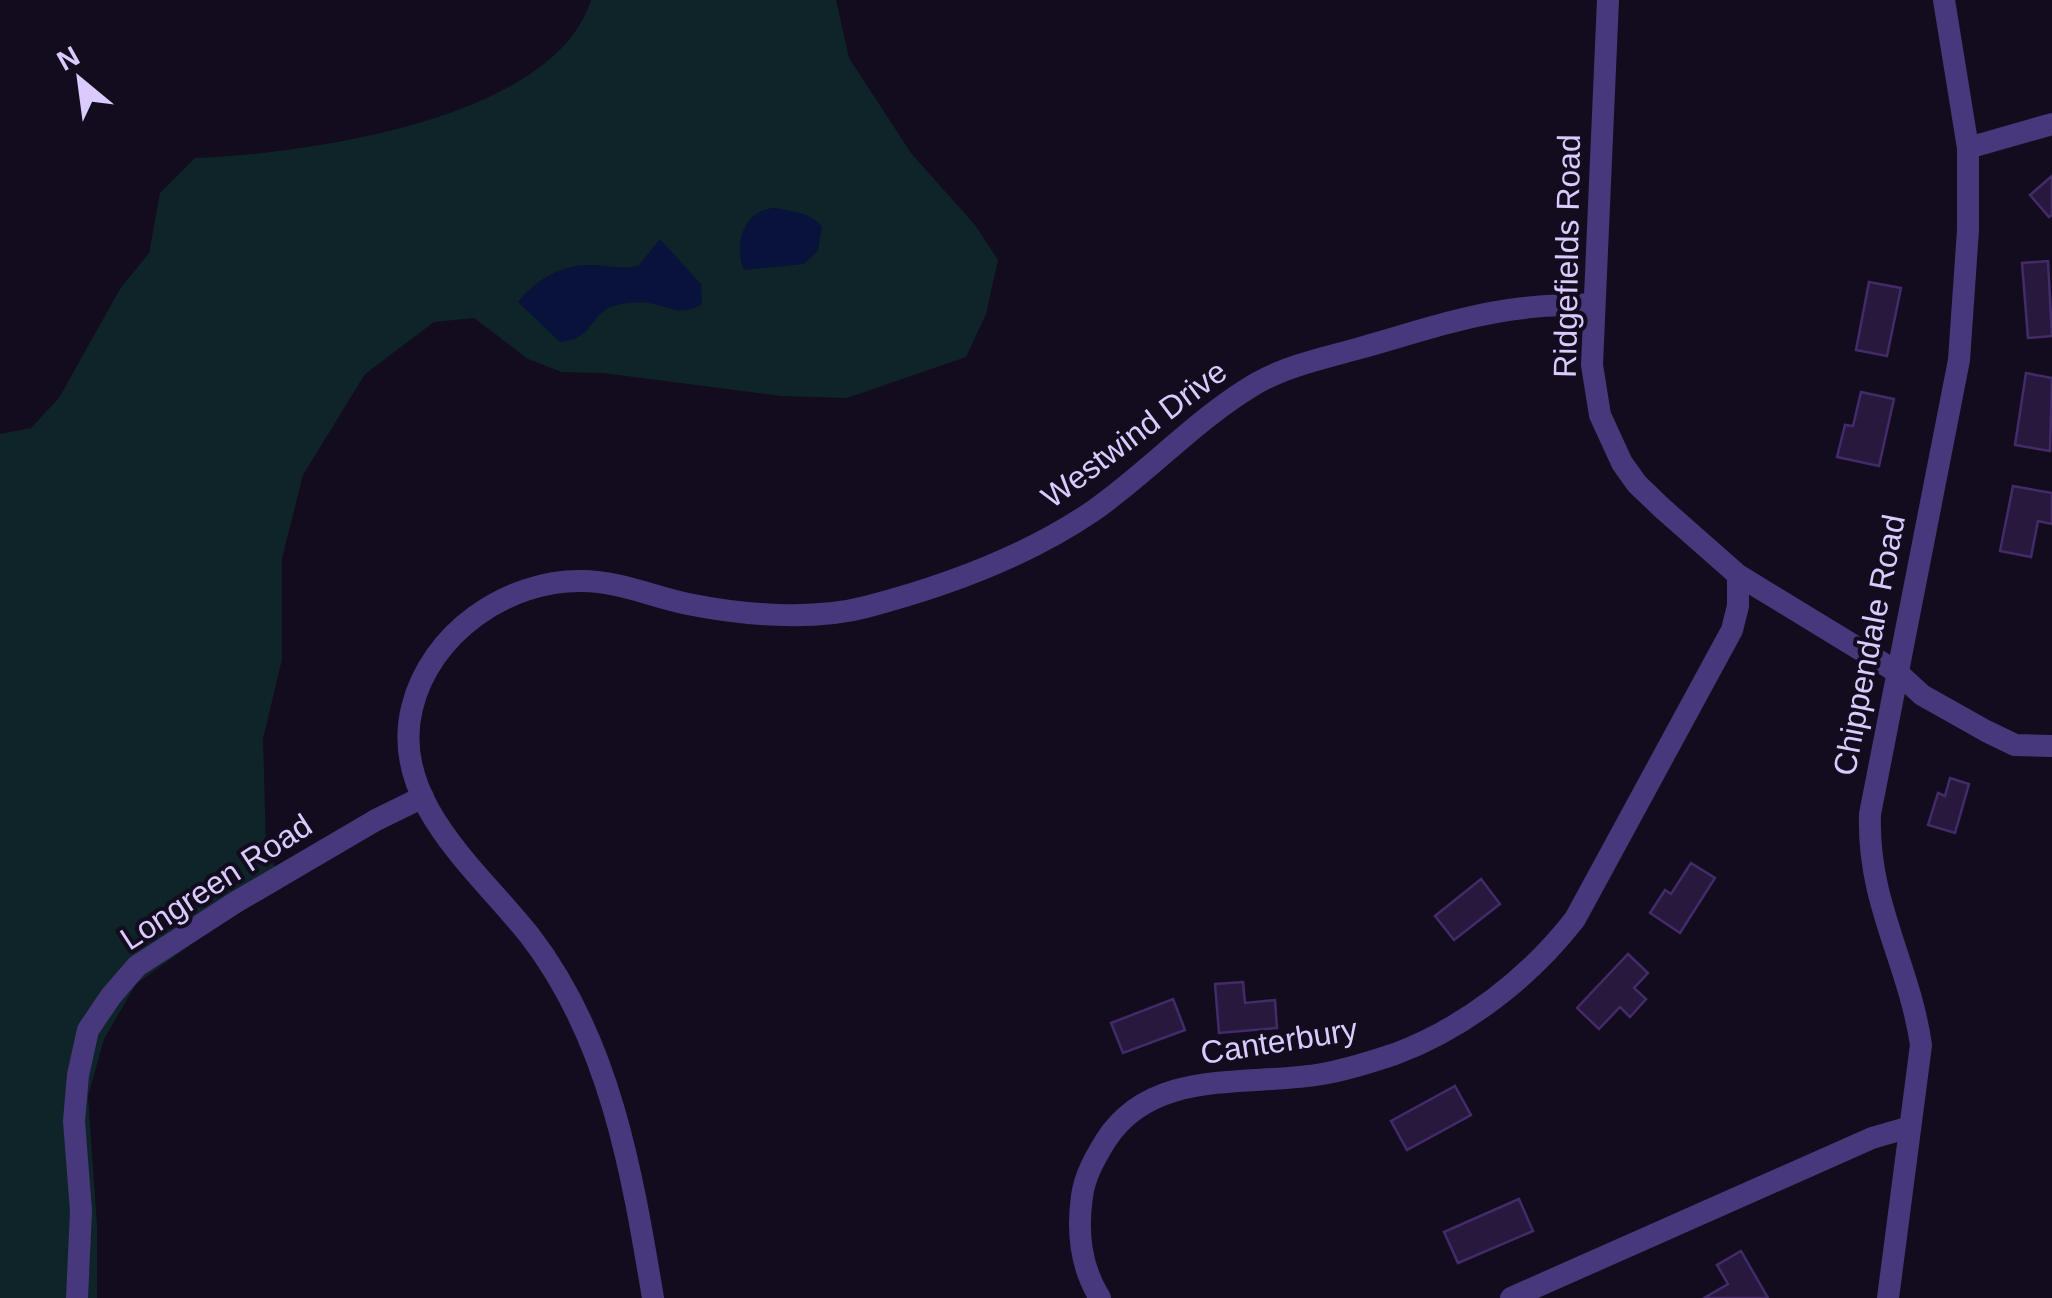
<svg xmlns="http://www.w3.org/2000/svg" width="2052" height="1298" font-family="Arial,sans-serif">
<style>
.green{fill:#0f2428}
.water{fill:#09123a}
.building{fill:#27193e;stroke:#432b6a;stroke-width:2.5}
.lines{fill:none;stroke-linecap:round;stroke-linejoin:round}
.minor{stroke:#47387c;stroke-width:22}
.labels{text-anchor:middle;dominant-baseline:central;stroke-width:8;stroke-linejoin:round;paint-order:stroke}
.street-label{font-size:32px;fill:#dacafe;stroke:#130c1e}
</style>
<rect width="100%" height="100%" fill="#130c1e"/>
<!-- green -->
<path class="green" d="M 591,0 L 836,0 L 849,58 L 911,153 L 975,225 L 998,260 L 986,314 L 966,357 L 847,398 L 781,396 L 603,373 L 562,372 L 528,359 L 474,318 L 434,322 L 365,374 L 303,475 L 282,558 L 282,659 L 263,739 L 266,848 L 284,887 L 224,921 L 136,984 L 104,1039 L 88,1096 L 97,1226 L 97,1298 L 0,1298 L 0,434 L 31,428 L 59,398 L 120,289 L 149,253 L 160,193 L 195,158 C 304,154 553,121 591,0 Z"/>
<!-- water -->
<path class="water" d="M 774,208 C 791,211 811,212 822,227 L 818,251 L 804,264 L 744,270 C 733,245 744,210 774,208 Z
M 660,239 L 701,284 L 702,304 C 680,317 671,307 649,303 C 642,301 625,303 617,305 C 590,311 594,340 560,342 L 518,302 C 541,274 569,261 606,266 C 618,267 627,269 639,265 Z"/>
<!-- building -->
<path class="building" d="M 2052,176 L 2052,215 L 2049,217 L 2030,195 Z
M 2048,261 L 2052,336 L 2028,338 L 2022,263 Z
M 1869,282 L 1901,288 L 1887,356 L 1856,350 Z
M 2026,373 L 2052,378 L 2050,451 L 2015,445 Z
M 1861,392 L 1894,399 L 1879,466 L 1837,457 L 1845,425 L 1853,426 Z
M 2013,486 L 2052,493 L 2052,524 L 2038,521 L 2031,557 L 2000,551 Z
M 1950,778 L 1969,784 L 1955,833 L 1928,825 L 1938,793 L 1945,796 Z
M 1691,863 L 1715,878 L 1680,933 L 1650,913 L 1665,890 L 1671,894 Z
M 1481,879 L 1500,904 L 1454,940 L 1435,916 Z
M 1628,954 L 1648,973 L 1634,988 L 1646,999 L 1630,1017 L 1620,1007 L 1599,1029 L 1577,1008 Z
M 1243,982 L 1245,1003 L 1275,1000 L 1277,1028 L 1219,1033 L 1215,984 Z
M 1173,999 L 1185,1030 L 1123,1053 L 1111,1023 Z
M 1455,1086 L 1471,1115 L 1407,1150 L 1391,1121 Z
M 1519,1199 L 1533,1231 L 1458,1263 L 1444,1232 Z
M 1741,1251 L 1768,1298 L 1704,1298 L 1728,1284 L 1717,1265 Z"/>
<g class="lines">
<!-- minor -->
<path class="minor" d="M 1608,0 L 1592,365 L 1600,415 L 1622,463 L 1637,484 L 1662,508 L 1738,575 L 1897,672 L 1922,695 L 1986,731 L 2015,745 L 2052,746
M 1968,148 L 2052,124
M 77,1298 L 81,1211 L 74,1121 L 78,1075 L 88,1030 L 111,996 L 137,966 L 236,902 L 376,820 L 423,797
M 653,1298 C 632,1172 610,1040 530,936 C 479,871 389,801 412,708 C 430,633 507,580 582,581 C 618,581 654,597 688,604 C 742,615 813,621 866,607 C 943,587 1027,556 1093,511 C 1150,471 1197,418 1257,383 C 1289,365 1325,358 1360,348 C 1414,333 1468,314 1524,308 C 1546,305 1570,305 1593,304
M 1100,1298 C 1080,1266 1077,1232 1082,1196 C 1085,1175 1095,1158 1106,1140 C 1153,1067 1248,1087 1322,1074 C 1346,1070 1371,1062 1395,1054 C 1465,1028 1530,977 1575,919 L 1732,630 L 1738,606 L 1738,575
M 1511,1298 L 1872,1138 L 1910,1127
M 1888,1298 L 1921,1045 C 1909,962 1867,903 1870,814 L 1959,360 L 1968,230 L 1968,148 L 1944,0"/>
</g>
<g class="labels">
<!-- street labels -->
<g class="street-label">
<text transform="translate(1567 256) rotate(-89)">Ridgefields Road</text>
<text transform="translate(1134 434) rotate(-37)">Westwind Drive</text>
<text transform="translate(1869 645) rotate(-79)">Chippendale Road</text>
<text transform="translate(216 882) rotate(-33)">Longreen Road</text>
<text transform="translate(1279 1041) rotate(-9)">Canterbury</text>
</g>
</g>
<!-- north arrow -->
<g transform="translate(80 80) rotate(331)" stroke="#130c1e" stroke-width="8" paint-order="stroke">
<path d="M0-8L18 38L0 25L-18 38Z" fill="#dacafe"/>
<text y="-15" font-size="28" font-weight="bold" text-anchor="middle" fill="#dacafe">N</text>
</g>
</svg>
